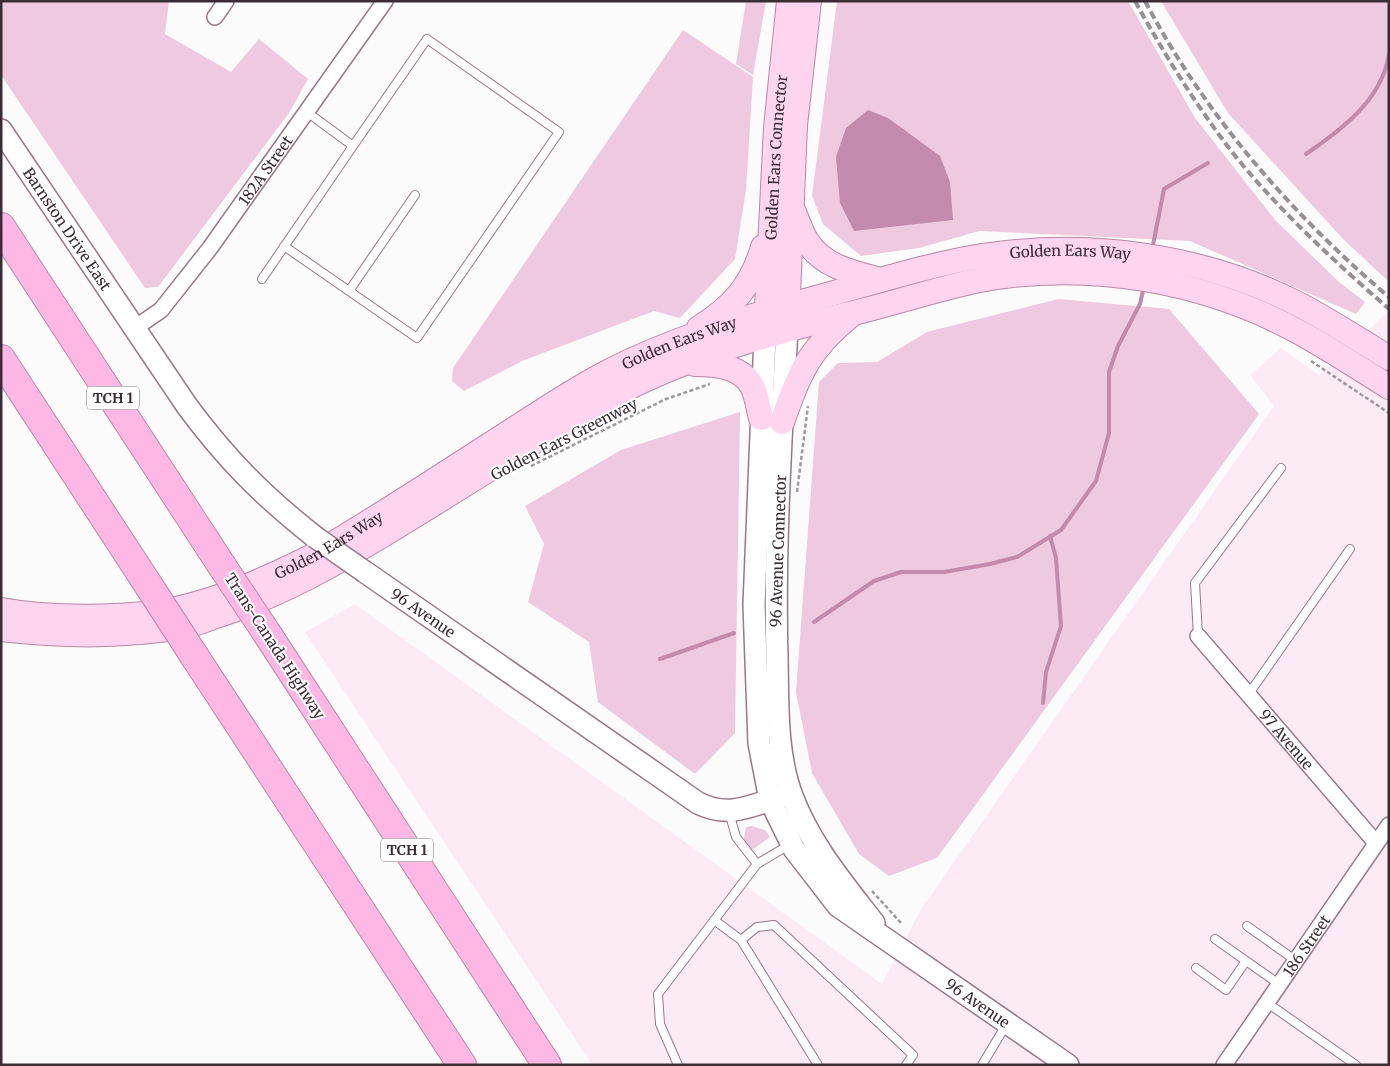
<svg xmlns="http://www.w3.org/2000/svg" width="1390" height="1066" font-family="Merriweather,serif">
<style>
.built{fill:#fcebf5}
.green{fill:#eec9df}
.water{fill:#c28bad}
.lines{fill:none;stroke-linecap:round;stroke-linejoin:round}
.stream{stroke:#c28bad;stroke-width:4}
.lane-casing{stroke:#96788a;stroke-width:10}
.street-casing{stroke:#96788a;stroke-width:18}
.secondary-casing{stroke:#96788a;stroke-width:24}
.primary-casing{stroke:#ba87a7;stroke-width:26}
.highway-casing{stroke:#ba87a7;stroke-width:30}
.path{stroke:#9d989b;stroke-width:2.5;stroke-dasharray:4 2.5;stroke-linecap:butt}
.lane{stroke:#fff;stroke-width:8}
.street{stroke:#fff;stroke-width:15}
.secondary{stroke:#fff;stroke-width:21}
.primary{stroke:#ffd4ef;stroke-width:24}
.highway{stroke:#ffb8e4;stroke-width:28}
.rail{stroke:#969094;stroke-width:4;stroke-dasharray:8 4;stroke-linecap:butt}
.secondary-bridge-casing{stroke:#96788a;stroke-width:24;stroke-linecap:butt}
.highway-bridge-casing{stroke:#ba87a7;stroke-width:30;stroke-linecap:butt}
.secondary-bridge{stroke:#fff;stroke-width:21}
.highway-bridge{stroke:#ffb8e4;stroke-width:28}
.labels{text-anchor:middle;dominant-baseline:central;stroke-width:4;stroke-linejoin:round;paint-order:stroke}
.shield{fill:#fff;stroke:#756c72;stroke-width:1}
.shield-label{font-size:14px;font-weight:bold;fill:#3a2d35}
.street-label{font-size:15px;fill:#3a2d35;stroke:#fff}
</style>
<rect width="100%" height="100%" fill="#fafbfa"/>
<!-- built -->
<path class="built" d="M 1389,311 L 1389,1065 L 592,1065 L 305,632 L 355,604 L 882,984 L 921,909 L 1274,406 L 1250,375 L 1281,348 L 1319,375 Z"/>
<!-- green -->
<path class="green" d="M 1,1 L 169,1 L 165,34 L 231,72 L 259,39 L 308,79 L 289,113 L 158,287 L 145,288 L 1,75 Z
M 746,1 L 766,1 L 753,75 L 736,64 Z
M 837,1 L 1128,1 L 1195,118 L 1276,221 L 1339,282 L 1365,302 L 1356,314 L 1190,241 L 979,231 L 919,248 L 861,256 L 823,224 L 812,196 Z
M 1161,1 L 1389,1 L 1389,282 L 1343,239 L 1228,113 Z
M 683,30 L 753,77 L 746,190 L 735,259 L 680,318 L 654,311 L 522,361 L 464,391 L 452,381 L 453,368 Z
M 1059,299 L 1169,309 L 1259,414 L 937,858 L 889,876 L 859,854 L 812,773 L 796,692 L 819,382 L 838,363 L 877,362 L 927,332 Z
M 740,412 L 735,733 L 695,774 L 598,702 L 589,642 L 528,602 L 544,544 L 525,506 L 621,450 Z
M 752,826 L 765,830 L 770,837 L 752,850 L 743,844 L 746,827 Z"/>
<!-- water -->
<path class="water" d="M 868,110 L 888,118 L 940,156 L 950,182 L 953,220 L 854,231 L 840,203 L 836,157 L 846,128 Z"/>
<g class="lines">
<!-- stream -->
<path class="stream" d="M 1306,154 C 1341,130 1382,100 1389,54
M 1152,250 L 1164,189 L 1208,163
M 814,622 L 874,581 L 901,572 L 944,572 L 990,564 L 1017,557 L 1061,530 L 1096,481 L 1109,433 L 1109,372 L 1118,346 L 1140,304 L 1144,286
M 660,659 L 734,633
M 1043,703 L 1046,672 L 1061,626 L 1056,558 L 1050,536"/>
<defs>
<path id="lane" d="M 284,246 L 417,338 L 559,132 L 427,39 L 353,146
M 262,279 L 353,146 L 307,112
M 349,291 L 415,195
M 1198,636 L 1195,583 L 1281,468
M 1248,695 L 1350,549
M 729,812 L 736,837 L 757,864
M 714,920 L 741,940 L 818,1065
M 1247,926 L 1295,960
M 1215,939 L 1279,984
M 741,940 L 757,927 L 774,925 L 913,1055 L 906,1065
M 1196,968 L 1226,990 L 1246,961
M 1266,1002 L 1356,1065
M 678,1065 L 660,1024 L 658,994 L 757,864 L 789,845
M 982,1065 L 1006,1025"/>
<g id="street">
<path d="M 215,17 L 226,1"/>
<path id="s1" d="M 135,328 L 161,310 L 210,248 L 385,1"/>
<path id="s2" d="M 1198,636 L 1376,843"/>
<path id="s3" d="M 1224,1065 L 1389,825"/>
</g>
<g id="secondary">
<path id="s4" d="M 1,130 L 187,406 C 227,460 263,496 315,537"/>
<path d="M 787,329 C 781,438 774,549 777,658 C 778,704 776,753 792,796 C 810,844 843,883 874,923"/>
<path id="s5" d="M 765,337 L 754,605 L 759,743 L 770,800 L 794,849 L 838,906 L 1068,1065"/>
<path id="s6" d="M 365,572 L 698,803 C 730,819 752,805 783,796"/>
</g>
<g id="primary">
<path d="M 793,210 C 798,221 801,233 808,243 C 824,267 854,273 880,280"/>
<path d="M 787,320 L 795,125 L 809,1"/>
<path id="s7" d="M 766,327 L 776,128 L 789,1"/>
<path d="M 699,328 C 733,307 752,285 763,247"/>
<path d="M 695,364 C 715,364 741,366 752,386 C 757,395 758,408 761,418"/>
<path d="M 782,422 C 800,372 808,350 850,316"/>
<path id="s8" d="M 1,610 C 50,619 127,619 176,609 C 223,599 268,578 311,557 C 372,521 431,483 491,444 C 529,420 566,394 606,373 C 677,336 757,314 834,293 C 882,280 932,264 982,256 C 1088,240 1202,255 1298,304 C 1329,320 1359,340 1389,358"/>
<path d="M 1,629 C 60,636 122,637 181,627 C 193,625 205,620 216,616 C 279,596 335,564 391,530 C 465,485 539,436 616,394 C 688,356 770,333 849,314 C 893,304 935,289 980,280 C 1087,260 1204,280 1299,332 C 1330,349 1359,368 1389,387"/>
</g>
<path id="highway" d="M 1,227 L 224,569
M 1,359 L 149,586
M 268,635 L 547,1065
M 195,657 L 462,1065"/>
</defs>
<!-- lane casing -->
<use href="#lane" class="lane-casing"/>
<!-- street casing -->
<use href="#street" class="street-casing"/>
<!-- secondary casing -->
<use href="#secondary" class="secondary-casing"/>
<!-- primary casing -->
<use href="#primary" class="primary-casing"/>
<!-- highway casing -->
<use href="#highway" class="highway-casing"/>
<!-- path -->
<path class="path" d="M 1311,361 L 1389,413
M 531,466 L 666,399 L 710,384
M 797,492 L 808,406
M 872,891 L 901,923"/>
<!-- lane -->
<use href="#lane" class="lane"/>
<!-- street -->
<use href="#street" class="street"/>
<!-- secondary -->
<use href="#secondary" class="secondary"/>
<!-- primary -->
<use href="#primary" class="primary"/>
<!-- highway -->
<use href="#highway" class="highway"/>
<!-- rail -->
<path class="rail" d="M 1135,1 C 1163,52 1194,102 1229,148 C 1274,206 1334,261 1389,309
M 1145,1 C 1205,115 1291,214 1389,297"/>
<defs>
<path id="secondary-bridge" d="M 315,537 L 365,572"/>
<path id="highway-bridge" d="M 224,569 L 268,635
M 149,586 L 195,657"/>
</defs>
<!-- secondary-bridge casing -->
<use href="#secondary-bridge" class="secondary-bridge-casing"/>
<!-- highway-bridge casing -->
<use href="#highway-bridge" class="highway-bridge-casing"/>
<!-- secondary-bridge -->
<use href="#secondary-bridge" class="secondary-bridge"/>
<!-- highway-bridge -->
<use href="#highway-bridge" class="highway-bridge"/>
</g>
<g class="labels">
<!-- shield labels -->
<g class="shield">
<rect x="87" y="386.5" width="52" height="23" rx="4"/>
<rect x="381" y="838.5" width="52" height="23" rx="4"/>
</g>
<g class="shield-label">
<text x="113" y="398">TCH 1</text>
<text x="407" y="850">TCH 1</text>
</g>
<!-- street labels -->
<g class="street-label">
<text stroke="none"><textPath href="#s7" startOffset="170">Golden Ears Connector</textPath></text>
<text stroke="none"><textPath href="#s1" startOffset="206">182A Street</textPath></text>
<text stroke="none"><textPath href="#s4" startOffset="119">Barnston Drive East</textPath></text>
<text stroke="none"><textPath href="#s8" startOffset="1152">Golden Ears Way</textPath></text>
<text stroke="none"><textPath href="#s8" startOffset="748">Golden Ears Way</textPath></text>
<text transform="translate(564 439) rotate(-27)">Golden Ears Greenway</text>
<text stroke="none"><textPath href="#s8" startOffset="342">Golden Ears Way</textPath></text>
<text transform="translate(778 551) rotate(-88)">96 Avenue Connector</text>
<text stroke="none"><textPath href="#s6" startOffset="71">96 Avenue</textPath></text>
<text transform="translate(275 646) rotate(57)">Trans-Canada Highway</text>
<text stroke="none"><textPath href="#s2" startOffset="136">97 Avenue</textPath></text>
<text stroke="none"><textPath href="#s3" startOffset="145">186 Street</textPath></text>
<text stroke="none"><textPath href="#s5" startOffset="761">96 Avenue</textPath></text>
</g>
</g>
<!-- border -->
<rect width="1390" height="1066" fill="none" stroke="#3a2d35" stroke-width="5"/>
</svg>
